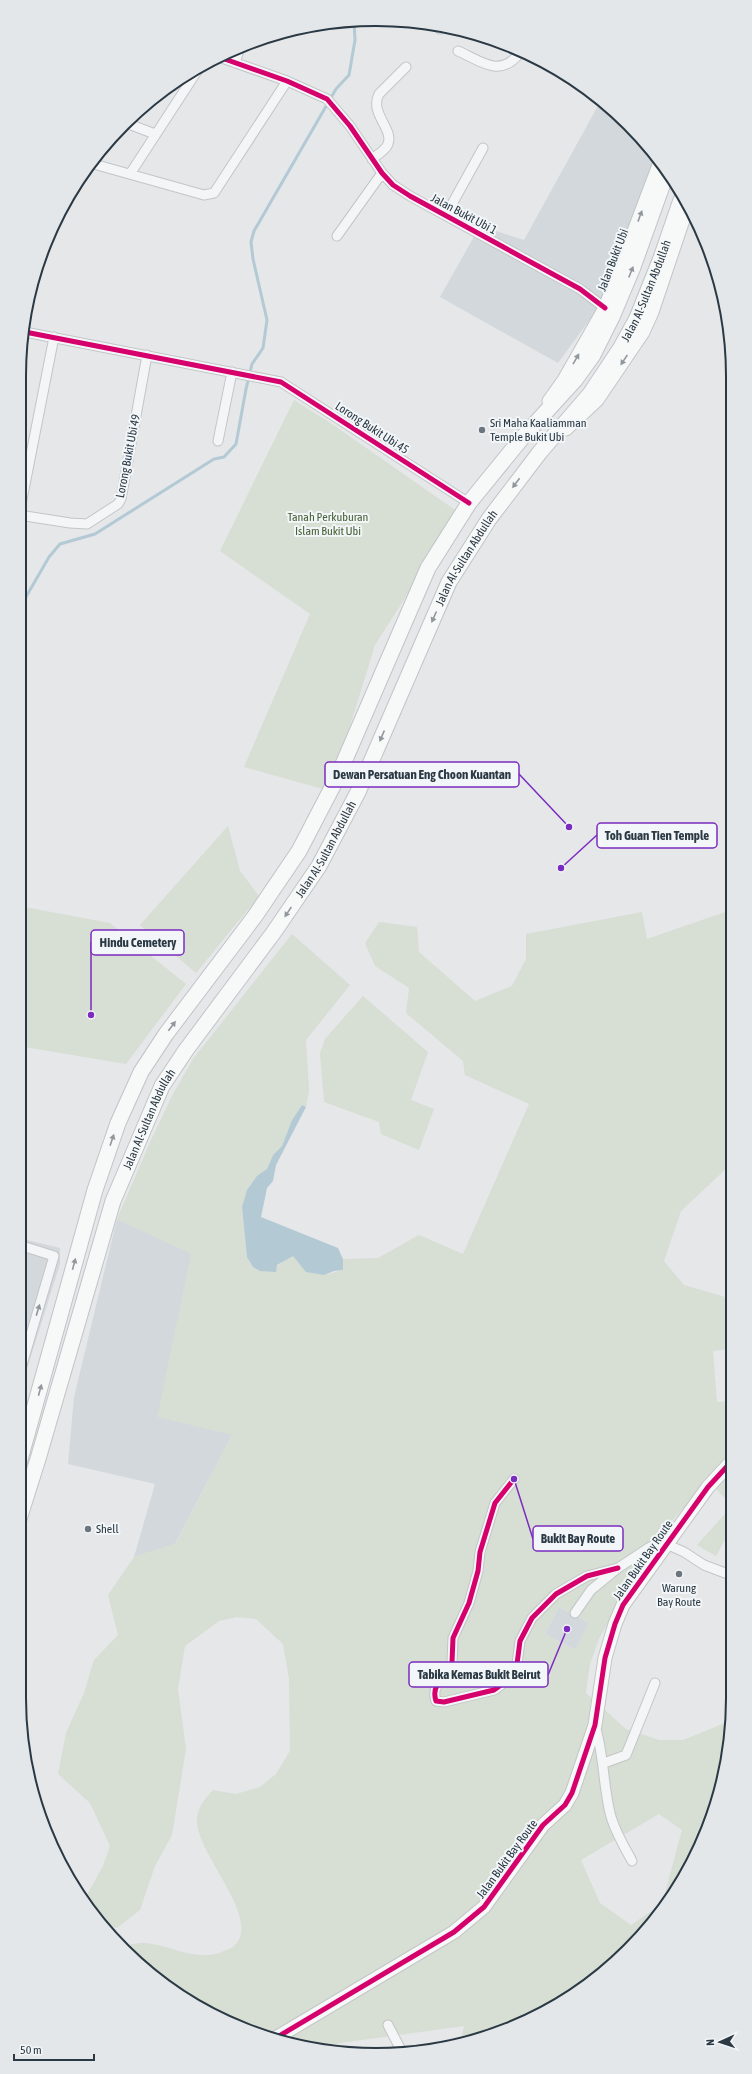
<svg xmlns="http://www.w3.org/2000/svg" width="752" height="2074" font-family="'Asap Condensed',sans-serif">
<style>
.built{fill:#d3d8dc}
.green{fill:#d7ded4;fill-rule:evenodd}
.water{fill:#b3cad5}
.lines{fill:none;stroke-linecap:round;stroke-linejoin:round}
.stream{stroke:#b3cad5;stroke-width:3}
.street-casing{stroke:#c3c5c7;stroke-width:11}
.secondary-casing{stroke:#c3c5c7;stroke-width:15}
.primary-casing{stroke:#c0c4c7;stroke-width:17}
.street{stroke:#f4f5f6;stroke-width:9}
.secondary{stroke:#f7f8f8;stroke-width:13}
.primary{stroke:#f7f8f8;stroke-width:15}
.cycleway-casing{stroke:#f3f6f8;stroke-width:8}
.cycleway{stroke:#d6006c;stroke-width:5}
.oneway{fill:#90989e}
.oneway2{fill:#8f979d}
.poi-dot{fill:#6b767e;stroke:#f3f6f8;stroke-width:1.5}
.labels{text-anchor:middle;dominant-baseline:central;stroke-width:4;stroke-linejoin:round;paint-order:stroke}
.street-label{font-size:12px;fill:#2a3944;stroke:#f3f6f8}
.poi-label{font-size:12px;fill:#2a3944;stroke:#f3f6f8;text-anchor:start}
.park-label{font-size:12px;fill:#476136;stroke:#f3f6f8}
.rim{fill:none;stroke:#2a3944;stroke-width:2}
.leader{fill:none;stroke:#7b2cbf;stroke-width:1.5}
.callout-dot{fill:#7b2cbf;stroke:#f3f6f8;stroke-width:1.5}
.callout{fill:#f3f6f8;stroke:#7b2cbf;stroke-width:1.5}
.callout-label{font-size:13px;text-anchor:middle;font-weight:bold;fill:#2a3944}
</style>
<rect width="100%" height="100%" fill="#e5e7e9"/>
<!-- built -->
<path class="built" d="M 600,102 L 645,141 L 655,158 L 596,311 L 558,363 L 440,297 L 480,226 L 524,240 Z
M 117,1219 L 191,1253 L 232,1435 L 175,1544 L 134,1557 L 155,1484 L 68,1464 L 74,1397 Z
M 19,1238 L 60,1248 L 60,1264 L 19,1394 Z
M 559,1607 L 589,1623 L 575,1650 L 545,1634 Z"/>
<!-- green -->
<path class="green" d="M 294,400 L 332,424 L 455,510 L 458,515 L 375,645 L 342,752 L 323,789 L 244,767 L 310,614 L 220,551 Z
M 228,826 L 240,871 L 259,896 L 196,973 L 140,925 Z
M 19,906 L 110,923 L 186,984 L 126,1064 L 19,1046 Z
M 731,910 L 732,1166 L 729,1166 L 681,1211 L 664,1261 L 684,1285 L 732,1299 L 732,1349 L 713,1351 L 717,1402 L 732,1401 L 733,1529 L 731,1529 L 716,1556 L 697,1545 L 732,1506 L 709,1481 L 655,1539 L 599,1639 L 590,1664 L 586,1693 L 626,1729 L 659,1740 L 683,1740 L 730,1721 L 721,1791 L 696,1856 L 659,1915 L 574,1995 L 513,2028 L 460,2044 L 464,2026 L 340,2043 L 334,2052 L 261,2036 L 198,2007 L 123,1946 C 130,1945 140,1942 147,1943 C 172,1946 199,1963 224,1951 C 227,1950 232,1948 234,1946 C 264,1919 193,1851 197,1818 C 199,1805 205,1799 213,1790 L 236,1794 L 260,1787 L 276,1774 L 290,1751 L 289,1679 L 283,1644 L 256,1619 L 237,1617 L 219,1621 L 185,1646 L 178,1689 L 186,1749 L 172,1835 L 155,1866 L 140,1910 L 117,1928 L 101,1924 L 84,1900 L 103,1866 L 110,1846 L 90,1803 L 58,1774 L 66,1733 L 84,1693 L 94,1660 L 118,1635 L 108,1595 L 134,1557 L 176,1543 L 232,1435 L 157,1417 L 191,1254 L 117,1219 L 151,1140 L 173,1094 L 193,1059 L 292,934 L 350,985 L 306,1040 L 309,1091 L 306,1107 L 302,1105 L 292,1120 L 282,1146 L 273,1155 L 267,1169 L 257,1177 L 242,1207 L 247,1257 L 276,1267 L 289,1257 L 293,1256 L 324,1275 L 343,1270 L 343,1259 L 378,1258 L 419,1235 L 463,1254 L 529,1104 L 465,1075 L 463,1061 L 406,1013 L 409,988 L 375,966 L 365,943 L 379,922 L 417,927 L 419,952 L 475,1001 L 512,986 L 526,959 L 526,934 L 642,912 L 647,939 ZM 559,1607 L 589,1623 L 575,1650 L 545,1634 ZM 659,1814 L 682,1830 L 662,1904 L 631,1925 L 600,1903 L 581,1860 Z
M 363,996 L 428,1052 L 411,1100 L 434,1109 L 419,1150 L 381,1134 L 379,1122 L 324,1102 L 320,1053 L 325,1039 Z"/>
<!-- water -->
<path class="water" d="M 302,1105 L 306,1107 L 276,1165 L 273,1181 L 267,1188 L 261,1217 L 338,1248 L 343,1259 L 343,1270 L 334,1271 L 324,1275 L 306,1272 L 293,1256 L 277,1265 L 276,1272 L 260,1271 L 253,1267 L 247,1257 L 242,1207 L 247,1190 L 257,1176 L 267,1169 L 273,1155 L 282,1146 L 292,1120 Z"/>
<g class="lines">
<!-- stream -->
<path class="stream" d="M 19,609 L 49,557 L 60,544 L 95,534 L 214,459 L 224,457 L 236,444 L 246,389 L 252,364 L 263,348 L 267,320 L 253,259 L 251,242 L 254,231 L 336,89 L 349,75 L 355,40 L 354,21"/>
<defs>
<path id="street" d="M 440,29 L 442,27
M 458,51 C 481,61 499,78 519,54
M 219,57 L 287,81 L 327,99 L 350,126 L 382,173 L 393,185 L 410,196 L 580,289 L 605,308
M 235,63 L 240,47
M 126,123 L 155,134
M 372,159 C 377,155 386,150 388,144 C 394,129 369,113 379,94 L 406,67
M 90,163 L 204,195 L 214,193 L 287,81
M 130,174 L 201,65
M 446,215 L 483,148
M 337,236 L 382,173
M 25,332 L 281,382 L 469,503
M 218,441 L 232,372
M 19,515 L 70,523 L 87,524 L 118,504 L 121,499 L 147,355
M 19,515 L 54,337
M 19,1245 L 54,1256 L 19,1375
M 514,1479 L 495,1503 L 480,1552 L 478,1571 L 469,1603 L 453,1638 L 452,1662 L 449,1676 C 438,1682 432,1688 436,1701 L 444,1702 L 494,1690 L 512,1677 L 517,1664 L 520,1641 L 532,1618 L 556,1594 L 587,1576 L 618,1568
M 575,1613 L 591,1590 L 618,1568 L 650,1547 L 666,1544 L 684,1552 L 704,1565 L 733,1576
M 595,1725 C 604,1755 603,1784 610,1813 C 614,1830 624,1846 632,1861
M 604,1763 L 626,1755 L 655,1683
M 388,2025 L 401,2050"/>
<path id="secondary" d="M 549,401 L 564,380 L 605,308 L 659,165
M 566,429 L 597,400 L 643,332 L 652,312 L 687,208
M 274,2039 L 454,1932 L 484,1907 L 543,1825 L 565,1805 L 572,1793 L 595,1725 L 605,1658 L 615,1624 L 623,1605 L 708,1487 L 732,1461"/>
<g id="primary">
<path d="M 19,1463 L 95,1190 L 118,1123 L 141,1072 L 166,1034 L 255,916 L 299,851 L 337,778 L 428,568 L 469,503 L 522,438 L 575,380 L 593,355 L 612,317 L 633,267 L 666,175"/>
<path id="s1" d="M 19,1519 L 38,1459 L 113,1201 L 162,1086 L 186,1050 L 274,932 L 319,866 L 358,792 L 449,582 L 489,519 L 540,452 L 590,394 L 620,349 L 637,318 L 661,258 L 681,200"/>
</g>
</defs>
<!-- street casing -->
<use href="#street" class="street-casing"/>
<!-- secondary casing -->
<use href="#secondary" class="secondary-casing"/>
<!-- primary casing -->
<use href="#primary" class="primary-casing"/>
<!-- street -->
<use href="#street" class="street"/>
<!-- secondary -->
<use href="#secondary" class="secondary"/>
<!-- primary -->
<use href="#primary" class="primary"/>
<defs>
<path id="cycleway" d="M 219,57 L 287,81 L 327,99 L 350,126 L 382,173 L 393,185 L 410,196 L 580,289 L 605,308
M 25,332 L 281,382 L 469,503
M 514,1479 L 495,1503 L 480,1552 L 478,1571 L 469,1603 L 453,1638 L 452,1662 L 449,1676 C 438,1682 432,1688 436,1701 L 444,1702 L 494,1690 L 512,1677 L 517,1664 L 520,1641 L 532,1618 L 556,1594 L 587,1576 L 618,1568
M 274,2039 L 454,1932 L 484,1907 L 543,1825 L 565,1805 L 572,1793 L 595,1725 L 605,1658 L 615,1624 L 623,1605 L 708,1487 L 732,1461"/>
</defs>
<!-- cycleway casing -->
<use href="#cycleway" class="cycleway-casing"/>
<!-- cycleway -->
<use href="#cycleway" class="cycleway"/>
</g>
<!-- one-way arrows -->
<defs><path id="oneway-solid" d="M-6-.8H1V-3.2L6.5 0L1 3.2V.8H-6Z"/></defs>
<g class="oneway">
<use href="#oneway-solid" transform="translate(640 216) rotate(-70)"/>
<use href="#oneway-solid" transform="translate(631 272) rotate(-68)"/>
<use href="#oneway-solid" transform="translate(576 359) rotate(-60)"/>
<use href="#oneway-solid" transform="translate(624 360) rotate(124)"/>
<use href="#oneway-solid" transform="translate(516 483) rotate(127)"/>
<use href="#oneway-solid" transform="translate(434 617) rotate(114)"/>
<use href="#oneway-solid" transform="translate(382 736) rotate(113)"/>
<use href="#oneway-solid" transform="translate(288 912) rotate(124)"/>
<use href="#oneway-solid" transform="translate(172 1026) rotate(-53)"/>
<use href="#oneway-solid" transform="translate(112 1140) rotate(-71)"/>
<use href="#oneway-solid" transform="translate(74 1264) rotate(-75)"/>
<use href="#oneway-solid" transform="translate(40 1390) rotate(-75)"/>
</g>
<use class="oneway2" href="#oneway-solid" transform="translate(38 1310) rotate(-73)"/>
<!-- markers -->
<g class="poi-dot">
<circle cx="482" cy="430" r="4"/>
<circle cx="88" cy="1529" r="4"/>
<circle cx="679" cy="1574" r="4"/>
</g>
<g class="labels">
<!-- street labels -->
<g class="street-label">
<text transform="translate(464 214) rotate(28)">Jalan Bukit Ubi 1</text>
<text transform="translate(613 260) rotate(-69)">Jalan Bukit Ubi</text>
<text stroke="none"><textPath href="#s1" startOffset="1393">Jalan Al-Sultan Abdullah</textPath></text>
<text transform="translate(372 428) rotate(33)">Lorong Bukit Ubi 45</text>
<text transform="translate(128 456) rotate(-79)">Lorong Bukit Ubi 49</text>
<text stroke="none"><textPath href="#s1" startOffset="1069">Jalan Al-Sultan Abdullah</textPath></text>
<text stroke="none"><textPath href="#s1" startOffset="745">Jalan Al-Sultan Abdullah</textPath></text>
<text stroke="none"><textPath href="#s1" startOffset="421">Jalan Al-Sultan Abdullah</textPath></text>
<text transform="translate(643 1560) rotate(-55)">Jalan Bukit Bay Route</text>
<text transform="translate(507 1859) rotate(-54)">Jalan Bukit Bay Route</text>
</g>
<!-- poi labels -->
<g class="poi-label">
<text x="490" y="423">Sri Maha Kaaliamman<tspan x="490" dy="14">Temple Bukit Ubi</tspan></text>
<text x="96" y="1529">Shell</text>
<text x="679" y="1588" text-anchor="middle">Warung<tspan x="679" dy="14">Bay Route</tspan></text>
</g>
<!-- park labels -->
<g class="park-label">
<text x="328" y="517">Tanah Perkuburan<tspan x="328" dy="14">Islam Bukit Ubi</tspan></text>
</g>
</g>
<!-- crop -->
<path d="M0 0H752V2074H0ZM376 26H376A350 350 0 0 1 726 376V1698A350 350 0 0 1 376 2048H376A350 350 0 0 1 26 1698V376A350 350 0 0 1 376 26Z" fill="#e3e7ea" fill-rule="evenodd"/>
<path class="rim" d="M376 26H376A350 350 0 0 1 726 376V1698A350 350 0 0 1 376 2048H376A350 350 0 0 1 26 1698V376A350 350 0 0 1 376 26Z"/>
<!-- callouts -->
<path class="leader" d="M569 827L519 774M561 868L597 835M91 1015L91 942M514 1479L533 1539M567 1629L548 1675"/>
<g class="callout-dot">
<circle cx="569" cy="827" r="4"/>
<circle cx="561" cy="868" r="4"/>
<circle cx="91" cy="1015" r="4"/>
<circle cx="514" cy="1479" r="4"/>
<circle cx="567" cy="1629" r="4"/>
</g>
<g class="callout">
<rect x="325" y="762" width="194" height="25" rx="4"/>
<rect x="597" y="823" width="120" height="25" rx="4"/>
<rect x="91" y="930" width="93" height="25" rx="4"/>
<rect x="533" y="1526" width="90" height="25" rx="4"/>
<rect x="409" y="1662" width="139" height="25" rx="4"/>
</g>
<g class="callout-label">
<text x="422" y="779">Dewan Persatuan Eng Choon Kuantan</text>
<text x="657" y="840">Toh Guan Tien Temple</text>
<text x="138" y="947">Hindu Cemetery</text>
<text x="578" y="1543">Bukit Bay Route</text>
<text x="479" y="1679">Tabika Kemas Bukit Beirut</text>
</g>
<!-- north arrow -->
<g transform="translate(720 2042) rotate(267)" stroke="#f3f6f8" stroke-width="3" paint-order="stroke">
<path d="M0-3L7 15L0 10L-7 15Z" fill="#2a3944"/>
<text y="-6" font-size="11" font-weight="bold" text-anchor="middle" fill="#2a3944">N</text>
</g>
<!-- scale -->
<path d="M14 2054v6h80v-6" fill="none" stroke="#2a3944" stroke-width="2"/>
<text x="20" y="2054" font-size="12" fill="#2a3944" stroke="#f3f6f8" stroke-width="3" paint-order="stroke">50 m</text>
</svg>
